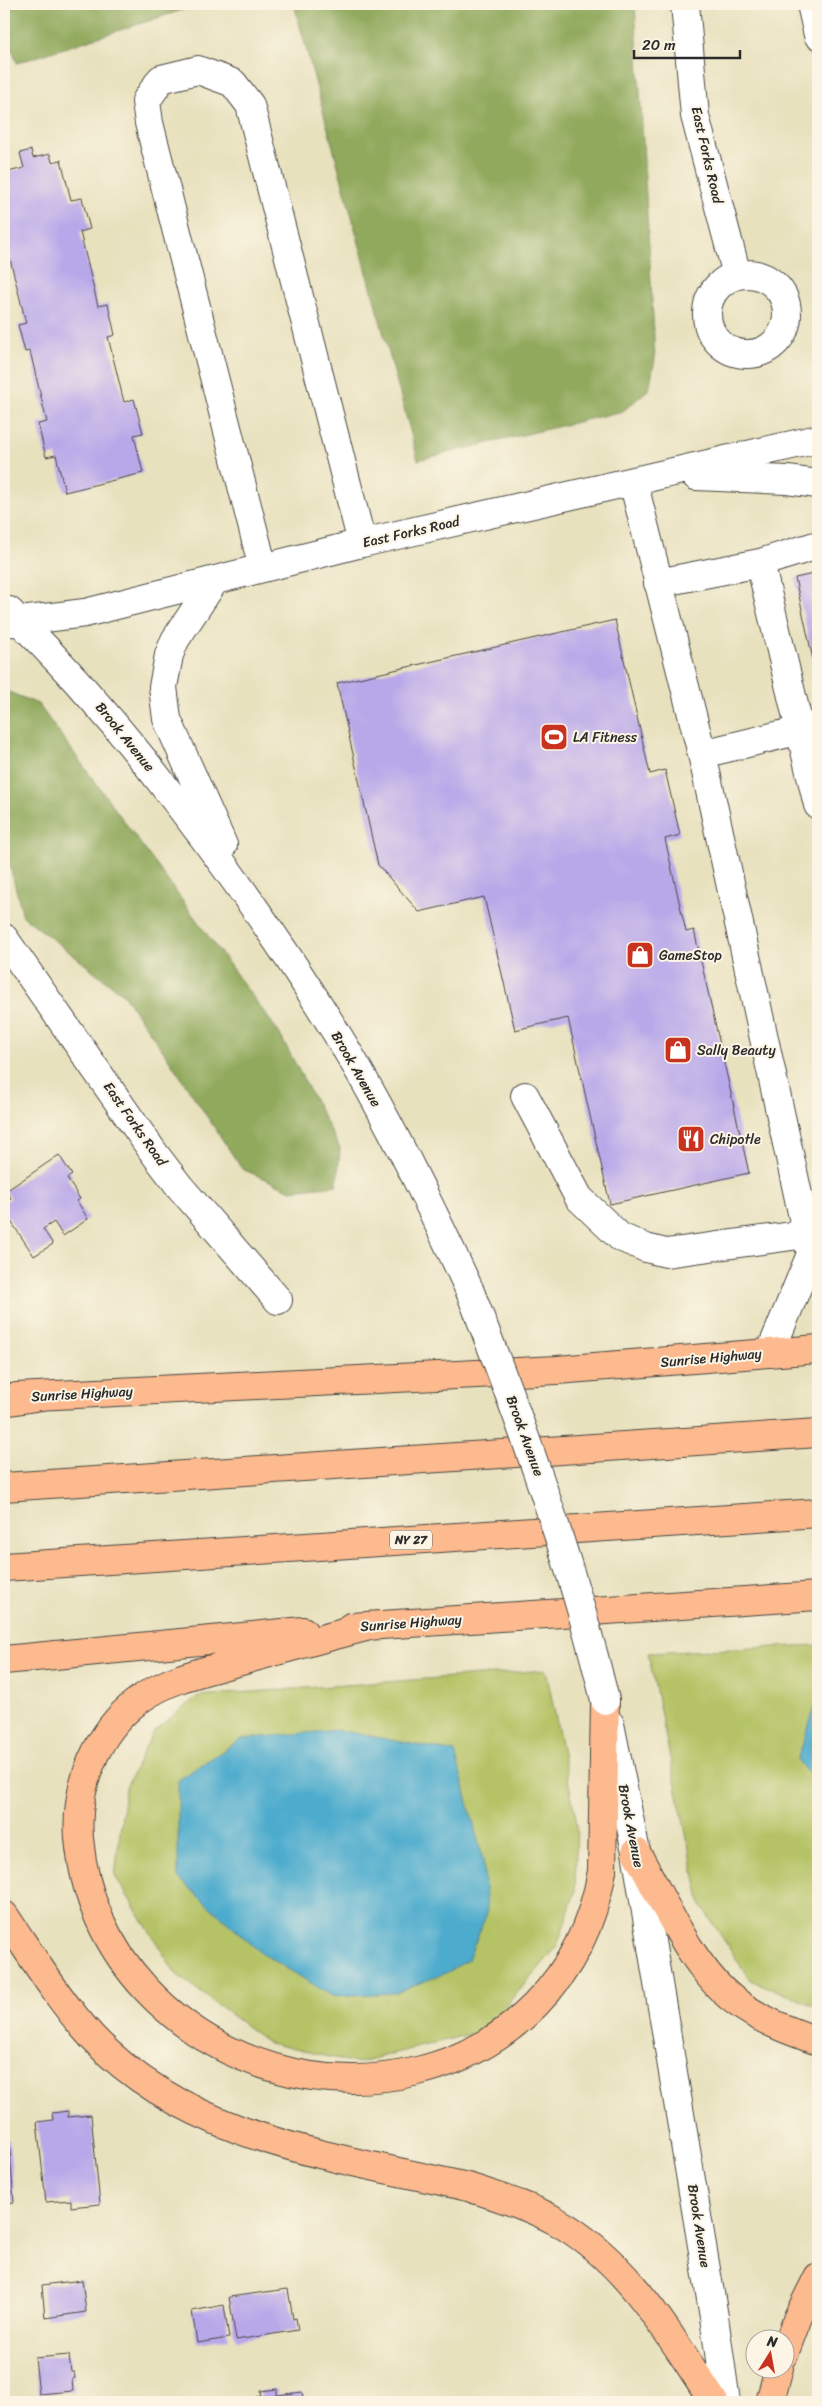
<svg xmlns="http://www.w3.org/2000/svg" width="822" height="2406" font-family="Sriracha,sans-serif">
<style>
.green{fill:#b5c366;stroke:#707748}
.forest{fill:#90a95b;stroke:#5e6a43}
.water{fill:#4eaccd;stroke:#3c6c7c}
.building{fill:#b9a8e9}
.lines{fill:none;stroke-linecap:round;stroke-linejoin:round}
.minor-casing{stroke:#474641;stroke-width:30}
.major-casing{stroke:#474641;stroke-width:30}
.highway-casing{stroke:#474641;stroke-width:30}
.minor{stroke:#fff;stroke-width:28}
.major{stroke:#fcba8e;stroke-width:28}
.highway{stroke:#fcba8e;stroke-width:28}
.minor-bridge-casing{stroke:#474641;stroke-width:30;stroke-linecap:butt}
.minor-bridge{stroke:#fff;stroke-width:28}
.labels{text-anchor:middle;dominant-baseline:central;stroke-width:4;stroke-linejoin:round;paint-order:stroke}
.shield{fill:#fcf5e5;stroke:#6a6863;stroke-width:1}
.shield-label{font-size:12px;font-weight:bold;fill:#2b2b2b}
.street-label{font-size:14px;fill:#2b2b2b;stroke:#fcf5e5}
.poi-label{font-size:14px;fill:#2b2b2b;stroke:#fcf5e5;text-anchor:start}
</style>
<rect width="100%" height="100%" fill="#fcf5e5"/>
<filter id="ink" filterUnits="userSpaceOnUse"><feTurbulence type="fractalNoise" baseFrequency=".02" numOctaves="2"/><feDisplacementMap in="SourceGraphic" scale="10" xChannelSelector="R" yChannelSelector="G"/><feConvolveMatrix kernelMatrix="1 2 1 2 8 2 1 2 1" color-interpolation-filters="sRGB"/></filter>
<filter id="wash" filterUnits="userSpaceOnUse"><feTurbulence type="fractalNoise" baseFrequency=".0096" numOctaves="4" result="noise"/><feDisplacementMap in="SourceGraphic" scale="20" xChannelSelector="R" yChannelSelector="G"/><feGaussianBlur stdDeviation="1.12" result="paint"/><feColorMatrix in="noise" values="0 0 0 0 0 0 0 0 0 0 0 0 0 0 0 0 0 1.4 0 .05"/><feComposite in="paint" operator="in"/></filter>
<g filter="url(#wash)">
<rect width="100%" height="100%" fill="#e8e1be"/>
<!-- green -->
<path class="green" d="M 818,1645 L 818,1701 L 797,1761 L 818,1782 L 818,2007 L 750,1980 L 701,1905 L 648,1653 Z
M 546,1670 L 577,1823 L 575,1892 L 557,1947 L 485,2030 L 356,2063 L 269,2043 L 176,1974 L 115,1876 L 125,1789 L 153,1732 L 198,1696 Z"/>
<!-- forest -->
<path class="forest" d="M 4,4 L 201,4 L 17,63 L 4,26 Z
M 294,4 L 635,4 L 653,317 L 655,359 L 649,389 L 623,411 L 418,460 Z
M 4,690 L 38,704 L 278,1031 L 340,1148 L 337,1185 L 291,1190 L 242,1169 L 168,1058 L 123,994 L 23,916 L 4,844 Z"/>
<!-- water -->
<path class="water" d="M 817,1701 L 818,1701 L 818,1782 L 797,1761 Z
M 338,1730 L 455,1752 L 483,1860 L 487,1913 L 468,1960 L 448,1972 L 395,1993 L 332,1996 L 260,1952 L 178,1878 L 178,1780 L 241,1739 Z"/>
<g id="blocks">
<!-- building -->
<path class="building" d="M 31,150 L 33,158 L 50,154 L 52,162 L 61,160 L 71,200 L 82,198 L 90,229 L 80,232 L 98,306 L 108,304 L 115,335 L 108,337 L 124,402 L 134,399 L 143,433 L 134,435 L 143,473 L 65,492 L 56,455 L 46,457 L 38,424 L 47,422 L 30,351 L 25,352 L 18,325 L 26,323 L 7,247 L 4,247 L 4,173 L 24,168 L 20,153 Z
M 818,573 L 818,673 L 816,673 L 795,578 Z
M 615,620 L 650,774 L 665,770 L 680,835 L 665,839 L 686,932 L 694,930 L 749,1173 L 610,1204 L 568,1018 L 515,1030 L 484,897 L 419,912 L 378,865 L 337,683 Z
M 59,1155 L 72,1175 L 67,1178 L 80,1199 L 77,1201 L 88,1219 L 63,1236 L 54,1222 L 43,1229 L 53,1244 L 34,1256 L 4,1211 L 4,1203 L 11,1198 L 6,1191 Z
M 68,2111 L 68,2117 L 91,2115 L 100,2204 L 71,2207 L 71,2200 L 46,2202 L 37,2122 L 53,2120 L 52,2113 Z
M 4,2140 L 9,2140 L 14,2202 L 4,2203 Z
M 82,2280 L 86,2312 L 45,2318 L 42,2285 Z
M 288,2289 L 293,2319 L 296,2318 L 298,2330 L 236,2340 L 229,2297 Z
M 224,2305 L 229,2338 L 197,2343 L 192,2311 Z
M 69,2355 L 71,2372 L 74,2372 L 75,2378 L 72,2379 L 73,2391 L 39,2394 L 35,2358 Z
M 277,2389 L 277,2395 L 302,2392 L 304,2402 L 256,2402 L 255,2397 L 261,2396 L 260,2391 Z"/>
</g>
</g>
<g filter="url(#ink)">
<use href="#blocks" fill-opacity="0" stroke="#474641" stroke-width="1"/>
<g class="lines">
<defs>
<path id="minor" d="M 685,4 L 695,116 L 737,275
M 811,4 L 818,35
M707 314a40 40 0 1 1 80 0a40 40 0 1 1-80 0Z
M 696,476 L 787,480 L 818,484
M 633,481 L 702,754
M 760,563 L 818,545
M 263,568 L 149,123 L 146,101 L 161,79 L 198,70 L 233,83 L 250,105 L 362,543
M 215,580 L 175,640 L 169,655 L 163,687 L 167,719 L 223,845
M 658,583 L 760,563 L 818,805
M 9,611 C 71,671 126,736 178,804 C 242,887 302,974 355,1064 C 397,1136 434,1213 469,1289
M 4,623 L 85,613 L 362,543 L 818,439
M 818,726 L 702,754 L 811,1254 L 818,1254
M 4,938 L 154,1153 L 180,1187 L 278,1300
M 525,1096 L 579,1198 L 620,1237 L 646,1248 L 666,1253 L 807,1234
M 770,1353 L 811,1254 L 818,1264
M 610,1724 L 636,1852 L 714,2317 L 726,2402"/>
<path id="major" d="M 16,1397 L 557,1370 L 818,1349
M 370,1626 C 327,1637 284,1649 241,1661 C 205,1671 169,1678 139,1700 C 96,1732 75,1787 79,1838 C 84,1896 107,1947 146,1989 C 292,2145 564,2093 602,1871 L 605,1700
M 351,1627 L 818,1596
M 4,1660 L 303,1631
M 636,1852 C 663,1899 692,1969 735,2001 C 760,2020 789,2031 818,2041
M 4,1915 C 32,1956 59,2001 93,2038 C 190,2140 338,2157 468,2187 C 498,2197 529,2206 556,2221 C 629,2262 669,2335 714,2402
M 784,2354 L 798,2317 L 818,2277
M 770,2402 L 779,2368"/>
<path id="highway" d="M 4,1402 L 41,1396
M 4,1487 L 818,1433
M 4,1567 L 818,1513"/>
</defs>
<!-- minor casing -->
<use href="#minor" class="minor-casing"/>
<!-- major casing -->
<use href="#major" class="major-casing"/>
<!-- highway casing -->
<use href="#highway" class="highway-casing"/>
<!-- minor -->
<use href="#minor" class="minor"/>
<!-- major -->
<use href="#major" class="major"/>
<!-- highway -->
<use href="#highway" class="highway"/>
<defs>
<path id="minor-bridge" d="M 469,1289 C 522,1424 571,1559 605,1700"/>
</defs>
<!-- minor-bridge casing -->
<use href="#minor-bridge" class="minor-bridge-casing"/>
<!-- minor-bridge -->
<use href="#minor-bridge" class="minor-bridge"/>
</g>
</g>
<!-- icons -->
<defs>
<symbol id="stadium-square" viewBox="-11 -11 22 22"><rect x="-9" y="-9" width="18" height="18" rx="4" fill="#c8321e" stroke="#fcf5e5"/><path d="M0-5a6.5 5 0 1 0 0 10a6.5 5 0 1 0 0-10ZM-3.5-1.8h7v3.6h-7Z" fill="#fff"/></symbol>
<symbol id="shop-square" viewBox="-11 -11 22 22"><rect x="-9" y="-9" width="18" height="18" rx="4" fill="#c8321e" stroke="#fcf5e5"/><path d="M-5-2.5h2.3a2.7 3.5 0 0 1 5.4 0H5L5.5 6h-11ZM-1.5-2.5h3a1.5 2.3 0 0 0-3 0Z" fill="#fff"/></symbol>
<symbol id="restaurant-square" viewBox="-11 -11 22 22"><rect x="-9" y="-9" width="18" height="18" rx="4" fill="#c8321e" stroke="#fcf5e5"/><path d="M-5-6h1v4h1v-4h1v4h1v-4h1v5L-1.5 .5V6h-2V.5L-5-1ZM5-6V6H3V1.5H1.5Q1.5-4 5-6Z" fill="#fff"/></symbol>
</defs>
<g fill-rule="evenodd">
<use href="#stadium-square" x="538" y="721" width="32" height="32"/>
<use href="#shop-square" x="624" y="939" width="32" height="32"/>
<use href="#shop-square" x="662" y="1034" width="32" height="32"/>
<use href="#restaurant-square" x="675" y="1123" width="32" height="32"/>
</g>
<g class="labels">
<!-- shield labels -->
<rect class="shield" x="390" y="1530.5" width="42" height="19" rx="4"/>
<g class="shield-label">
<text x="411" y="1540">NY 27</text>
</g>
<!-- street labels -->
<g class="street-label">
<text transform="translate(707 155) rotate(77)">East Forks Road</text>
<text transform="translate(411 532) rotate(-13)">East Forks Road</text>
<text transform="translate(125 737) rotate(51)">Brook Avenue</text>
<text transform="translate(356 1069) rotate(60)">Brook Avenue</text>
<text transform="translate(135 1124) rotate(55)">East Forks Road</text>
<text transform="translate(711 1358) rotate(-5)">Sunrise Highway</text>
<text transform="translate(82 1394) rotate(-3)">Sunrise Highway</text>
<text transform="translate(525 1436) rotate(70)">Brook Avenue</text>
<text transform="translate(411 1623) rotate(-4)">Sunrise Highway</text>
<text transform="translate(631 1826) rotate(79)">Brook Avenue</text>
<text transform="translate(699 2226) rotate(81)">Brook Avenue</text>
</g>
<!-- poi labels -->
<g class="poi-label">
<text x="573" y="737">LA Fitness</text>
<text x="659" y="955">GameStop</text>
<text x="697" y="1050">Sally Beauty</text>
<text x="710" y="1139">Chipotle</text>
</g>
</g>
<!-- margin -->
<rect width="822" height="2406" fill="none" stroke="#fcf5e5" stroke-width="20"/>
<!-- north arrow -->
<g transform="translate(770 2354) rotate(11)"><circle r="24" fill="#fcf5e5" stroke="#a8a49b"/>
<path d="M0-4L9 19L0 12L-9 19Z" fill="#c8321e"/>
<text y="-8" font-size="14" font-weight="bold" text-anchor="middle" fill="#2b2b2b">N</text>
</g>
<!-- scale -->
<path d="M634 50v8h106v-8" fill="none" stroke="#2b2b2b" stroke-width="2.5"/>
<text x="642" y="50" font-size="15" fill="#2b2b2b" stroke="#fcf5e5" stroke-width="4" paint-order="stroke">20 m</text>
</svg>
